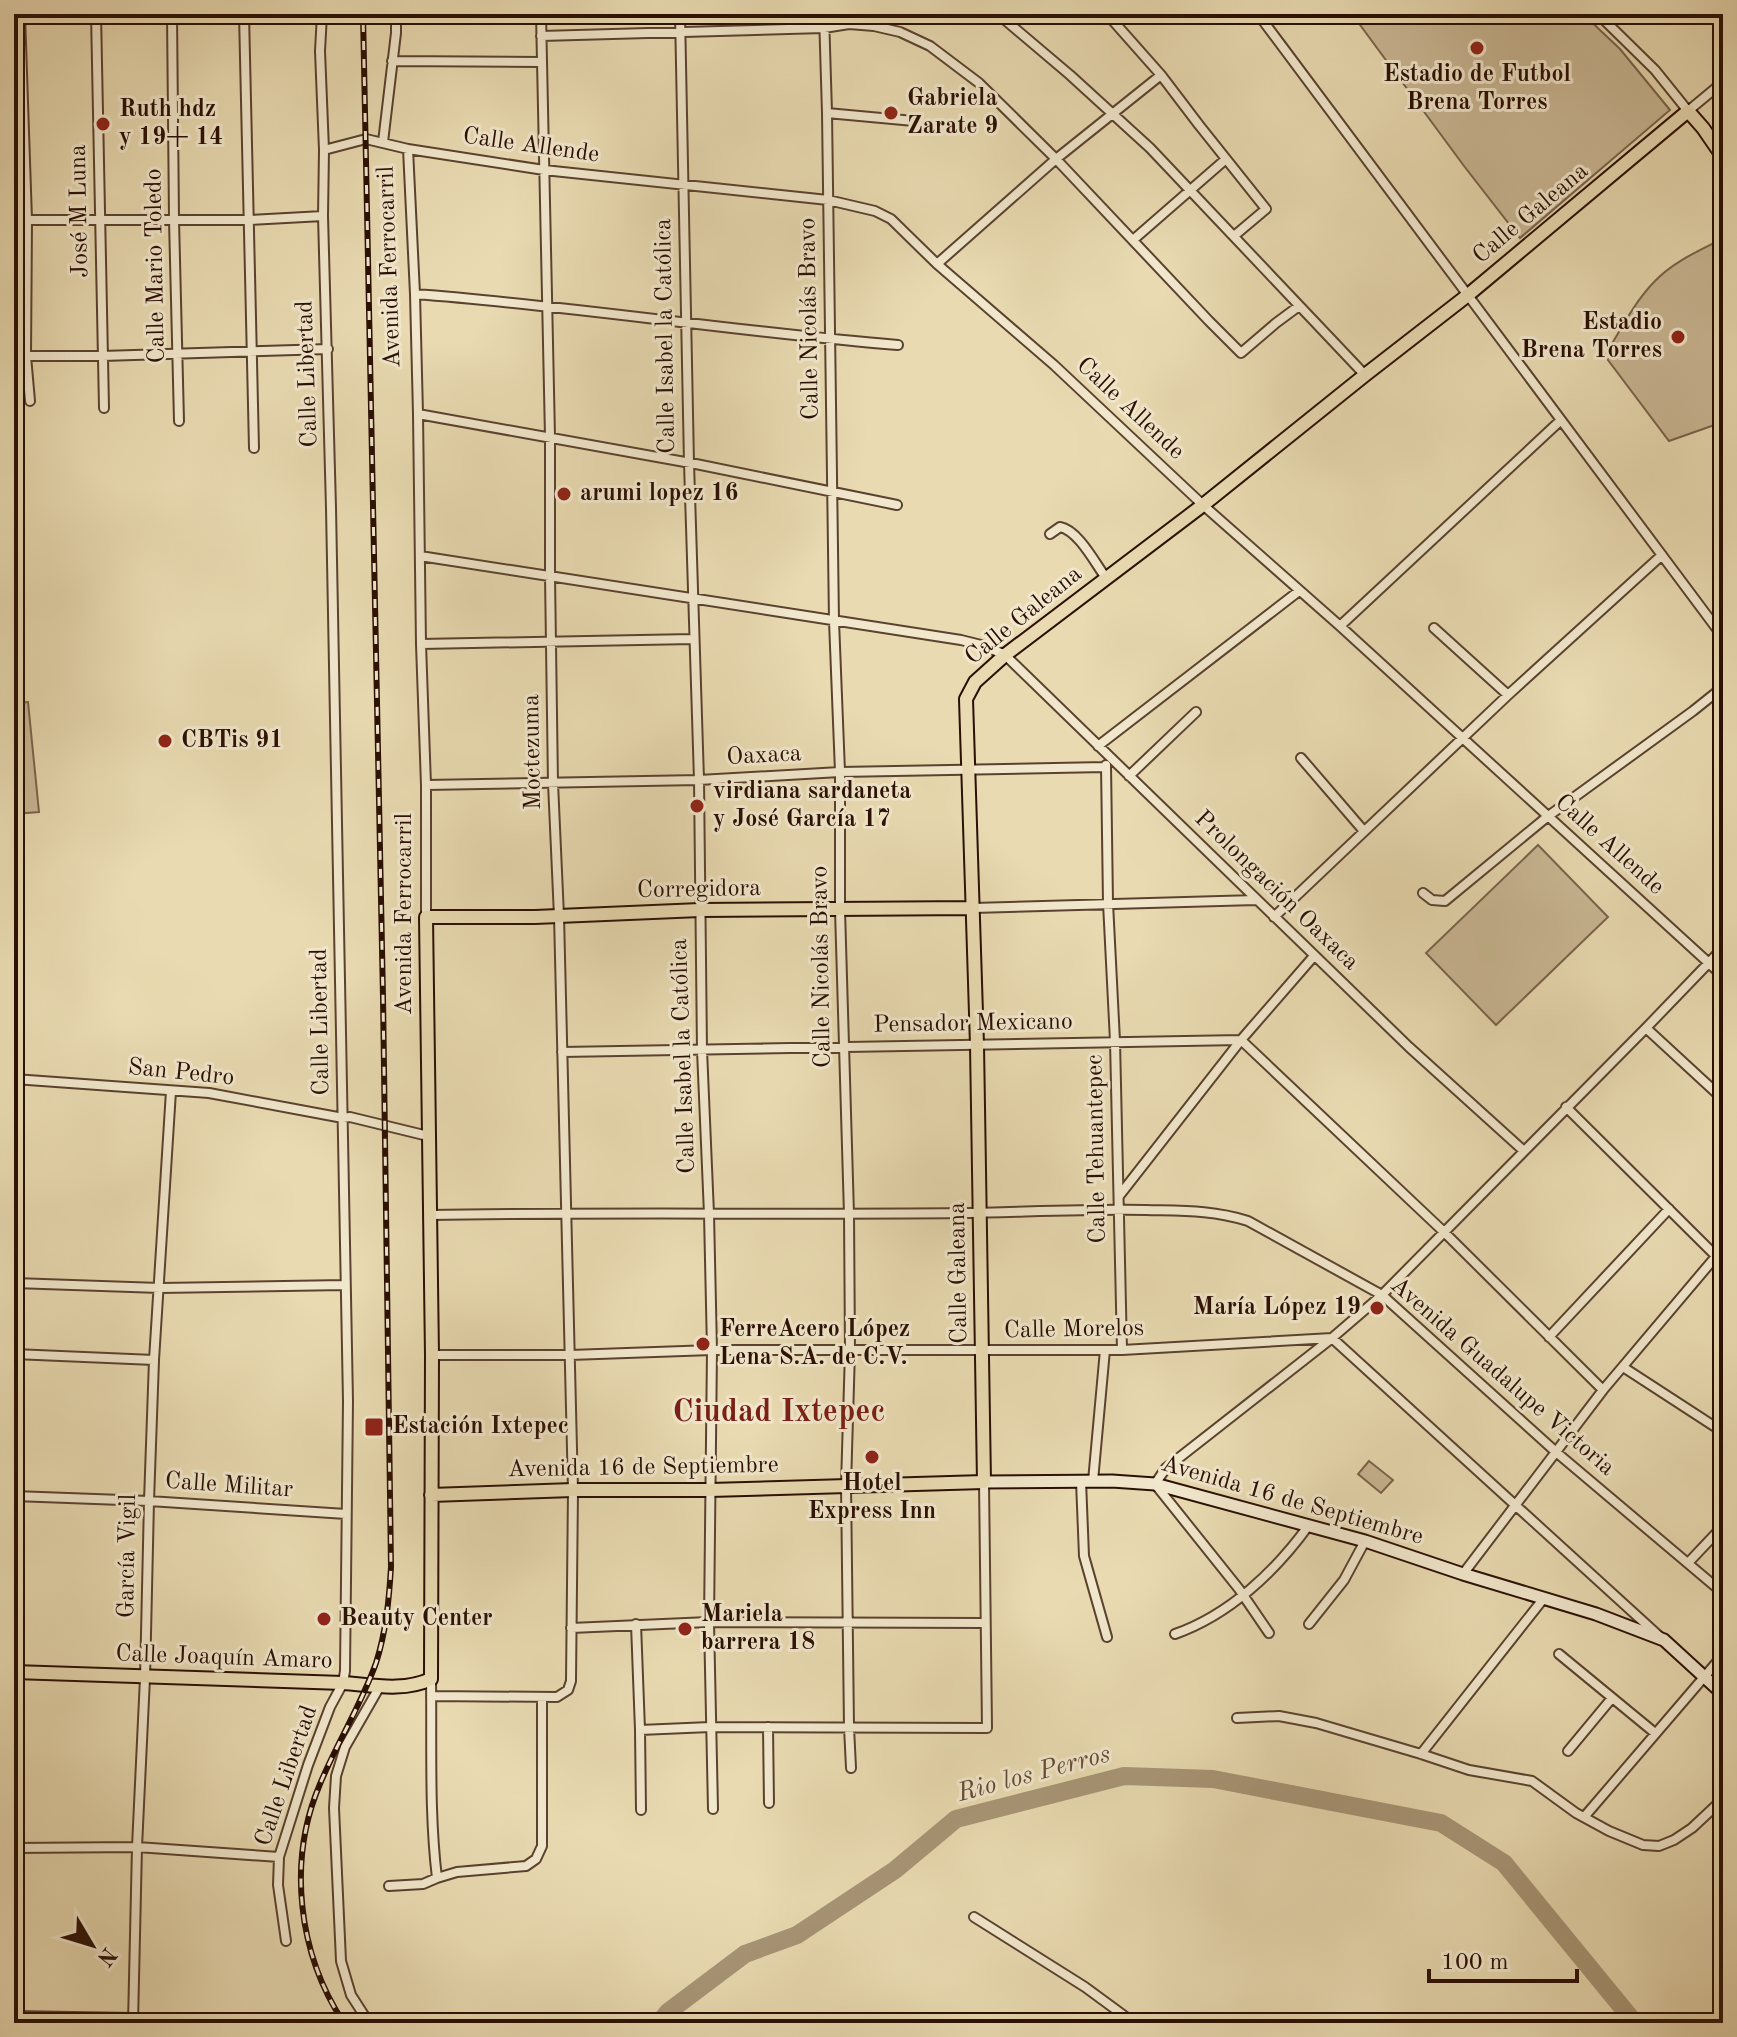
<svg xmlns="http://www.w3.org/2000/svg" width="1737" height="2037" font-family="'Old Standard TT',serif">
<style>
.green{fill:#c9b794;stroke:#7a634c;stroke-width:2}
.lines{fill:none;stroke-linecap:round;stroke-linejoin:round}
.river{stroke:#a89576;stroke-width:18}
.street-casing{stroke:#5a422f;stroke-width:12}
.secondary-casing{stroke:#2a0f04;stroke-width:15}
.primary-casing{stroke:#2a0f04;stroke-width:16}
.street{stroke:#f1e7cc;stroke-width:8}
.secondary{stroke:#f1e7cc;stroke-width:11}
.primary{stroke:#e9dab1;stroke-width:12}
.rail-casing{stroke:#2a0f04;stroke-width:6}
.rail{stroke:#f1e7cc;stroke-width:3;stroke-dasharray:9;stroke-linecap:butt}
.poi-dot{fill:#8f2418;stroke:#f1e7cc;stroke-width:3}
.labels{text-anchor:middle;dominant-baseline:central;stroke-width:6;stroke-linejoin:round;paint-order:stroke}
.poi-label{font-size:24px;font-weight:bold;fill:#2a0f04;stroke:#f1e7cc;text-anchor:start}
.street-label{font-size:24px;fill:#2a0f04;stroke:#f1e7cc}
.water-label{font-size:26px;font-style:italic;fill:#634b37;stroke:#f1e7cc}
.district-label{font-size:32px;font-weight:bold;fill:#7a1f14;stroke:#f1e7cc}
</style>
<rect width="100%" height="100%" fill="#e9dab1"/>
<filter id="stains"><feTurbulence type="fractalNoise" baseFrequency=".0025" numOctaves="4"/><feColorMatrix values="0 0 0 0 .2 0 0 0 0 .09 0 0 0 0 .02 0 0 0 .5 -.17"/></filter>
<radialGradient id="worn" r=".72"><stop offset=".6" stop-color="#630" stop-opacity="0"/><stop offset="1" stop-color="#630" stop-opacity=".3"/></radialGradient>
<!-- green -->
<path class="green" d="M 1352,14 L 1583,14 L 1620,49 L 1670,110 L 1520,238 L 1464,166 Z
M 1721,237 L 1723,239 L 1723,422 L 1669,441 L 1608,360 L 1606,354 C 1621,329 1635,301 1655,281 C 1672,263 1696,252 1718,241 L 1718,239 Z
M 28,702 L 39,812 L 14,814 L 14,703 Z
M 1538,845 L 1608,917 L 1496,1025 L 1426,953 Z
M 1369,1461 L 1393,1480 L 1381,1493 L 1358,1474 Z"/>
<g class="lines">
<!-- river -->
<path class="river" d="M 659,2023 L 668,2012 L 745,1954 L 797,1935 L 895,1870 L 956,1819 L 1124,1776 L 1213,1779 L 1441,1823 L 1504,1863 L 1635,2023"/>
<defs>
<path id="street" d="M 20,14 L 27,220 L 26,356 L 30,401
M 96,14 L 104,408
M 172,14 L 174,220 L 179,421
M 244,14 L 254,448
M 322,14 L 320,51 L 324,150
M 680,14 L 689,463 L 699,780 L 702,1050 L 709,1214 L 712,1350 L 709,1622 L 713,1809
M 824,14 L 827,113 L 834,621 L 840,772 L 840,910 L 849,1214 L 850,1351 L 846,1485 L 849,1727 L 851,1768
M 998,14 L 1070,75 L 1150,148 L 1365,375
M 1107,14 L 1161,75 L 1199,125 L 1266,209 L 1234,236
M 1258,14 L 1723,637
M 1598,14 L 1655,70 L 1688,111 L 1723,82
M 541,36 L 824,28 L 849,24 L 874,26 L 900,32 L 930,46 L 979,83 L 1056,159 L 1209,321 L 1241,353 L 1276,323 L 1299,306
M 392,61 L 542,62
M 827,113 L 914,121
M 383,142 L 396,33 L 396,14
M 408,149 L 415,294 L 418,414 L 421,644 L 426,785 L 426,917
M 14,220 L 250,220 L 323,216
M 1133,240 L 1226,159
M 937,264 L 1056,159 L 1161,75
M 415,294 C 576,306 737,332 898,345
M 14,356 L 102,356 L 328,349
M 418,414 L 696,464 L 897,505
M 1050,534 L 1060,527 C 1078,530 1095,563 1106,578
M 420,556 L 961,640 L 985,646 L 1005,655 L 1409,1047 L 1524,1151
M 1340,626 L 1561,420
M 1434,628 L 1508,695
M 421,644 L 693,639
M 1098,746 L 1299,591
M 1301,758 L 1363,830
M 1106,765 L 1108,903 L 1115,1041 L 1122,1350
M 1129,776 L 1196,712
M 1720,780 L 1723,784
M 426,785 L 699,780 L 840,772 L 1105,767
M 1423,893 L 1432,900 L 1445,901 L 1547,817 L 1693,711 L 1723,687
M 973,908 L 1256,900
M 1274,917 L 1508,695 L 1662,555
M 1646,1028 L 1723,1099
M 562,1052 L 1241,1040 L 1444,1232 L 1603,1390
M 14,1079 L 209,1093 L 343,1118 L 350,1117 L 428,1136
M 1566,1107 L 1723,1263
M 1119,1196 L 1241,1040 L 1314,956
M 429,1215 C 607,1212 785,1215 964,1213 C 1025,1212 1085,1209 1146,1210 C 1183,1211 1212,1210 1248,1221 L 1382,1295 L 1556,1452 L 1723,1593
M 14,1283 L 160,1288 L 345,1285
M 1549,1337 L 1669,1209
M 14,1354 L 154,1360
M 432,1355 L 570,1355 L 712,1350 L 1122,1350 L 1332,1338 L 1659,1636
M 1623,1367 L 1723,1432
M 1081,1481 L 1084,1556 L 1107,1637
M 1093,1481 L 1105,1350
M 14,1496 L 149,1501 L 346,1514
M 1688,1563 L 1723,1526
M 1463,1574 L 1603,1390 L 1723,1248
M 636,1624 L 640,1730 L 641,1810
M 1309,1624 L 1344,1580 L 1365,1541
M 571,1628 L 709,1622 L 985,1623
M 1269,1633 L 1239,1589 L 1155,1484 L 1166,1468 L 1332,1338 L 1382,1295 L 1646,1028 L 1723,948
M 1175,1634 C 1229,1615 1275,1572 1309,1525
M 1559,1654 L 1655,1733
M 431,1679 C 432,1745 429,1812 437,1878 L 457,1872 L 526,1866 L 536,1859 L 542,1846 L 542,1697
M 431,1696 L 557,1697 L 568,1690 L 571,1681 L 573,1490 L 559,916 L 553,783 L 550,576 L 550,437 L 541,14
M 1237,1718 L 1279,1716 L 1316,1723 L 1421,1754 L 1469,1770 L 1532,1781 L 1576,1813 L 1609,1831 L 1643,1845 L 1659,1846 L 1674,1840 L 1692,1828 L 1723,1799
M 768,1727 L 769,1803
M 640,1730 L 710,1727 L 987,1728 L 984,1482
M 1568,1751 L 1612,1698
M 1421,1754 L 1544,1598
M 1585,1816 L 1723,1655
M 14,1848 L 137,1847 L 279,1857
M 389,1886 L 423,1884 L 437,1878
M 974,1917 L 1085,1987 L 1134,2023
M 286,1941 L 278,1885 L 279,1857 L 308,1765 L 330,1707 L 343,1683 L 345,1671 L 348,1401 L 331,508 L 323,216 L 324,150 L 366,139 L 408,149 L 544,170 L 828,200 L 875,211 L 891,219 L 937,264 L 1054,365 L 1203,505 L 1340,626 L 1723,976
M 14,2016 L 133,2018
M 133,2023 L 137,1847 L 145,1678 L 149,1501 L 154,1360 L 171,1091
M 369,2023 L 351,1995 L 341,1961 L 334,1808 L 336,1776 L 345,1747 L 380,1686"/>
<path id="secondary" d="M 984,1482 L 1112,1481 L 1155,1484 L 1365,1541 L 1463,1574 L 1596,1614 L 1664,1640 L 1723,1694"/>
<path id="primary" d="M 431,1495 L 573,1490 L 710,1490 L 984,1482 L 977,1045 L 966,699 L 975,682 L 1005,655 L 1203,505 L 1365,375 L 1468,295 L 1688,111 L 1703,128 L 1723,157
M 14,1672 L 343,1683 C 372,1685 403,1692 431,1679 L 432,1355 L 426,917 L 535,917 L 700,910 L 973,908"/>
</defs>
<!-- street casing -->
<use href="#street" class="street-casing"/>
<!-- secondary casing -->
<use href="#secondary" class="secondary-casing"/>
<!-- primary casing -->
<use href="#primary" class="primary-casing"/>
<!-- street -->
<use href="#street" class="street"/>
<!-- secondary -->
<use href="#secondary" class="secondary"/>
<!-- primary -->
<use href="#primary" class="primary"/>
<defs>
<path id="rail" d="M 344,2023 C 298,1954 287,1861 320,1784 C 337,1743 361,1705 376,1663 C 386,1632 389,1600 391,1567 L 383,997 L 363,14"/>
</defs>
<!-- rail casing -->
<use href="#rail" class="rail-casing"/>
<!-- rail -->
<use href="#rail" class="rail"/>
</g>
<!-- markers -->
<g class="poi-dot">
<circle cx="1477" cy="48" r="8"/>
<circle cx="891" cy="113" r="8"/>
<circle cx="103" cy="124" r="8"/>
<circle cx="1678" cy="337" r="8"/>
<circle cx="564" cy="494" r="8"/>
<circle cx="165" cy="741" r="8"/>
<circle cx="697" cy="806" r="8"/>
<circle cx="1377" cy="1308" r="8"/>
<circle cx="703" cy="1344" r="8"/>
<rect x="364" y="1417" width="20" height="20" rx="4"/>
<circle cx="872" cy="1457" r="8"/>
<circle cx="324" cy="1619" r="8"/>
<circle cx="685" cy="1629" r="8"/>
</g>
<g class="labels">
<!-- poi labels -->
<g class="poi-label">
<text x="1477" y="75" text-anchor="middle">Estadio de Futbol<tspan x="1477" dy="28">Brena Torres</tspan></text>
<text x="907" y="99">Gabriela<tspan x="907" dy="28">Zarate 9</tspan></text>
<text x="119" y="110">Ruth hdz<tspan x="119" dy="28">y 19+ 14</tspan></text>
<text x="1662" y="323" text-anchor="end">Estadio<tspan x="1662" dy="28">Brena Torres</tspan></text>
<text x="580" y="494">arumi lopez 16</text>
<text x="181" y="741">CBTis 91</text>
<text x="713" y="792">virdiana sardaneta<tspan x="713" dy="28">y José García 17</tspan></text>
<text x="1361" y="1308" text-anchor="end">María López 19</text>
<text x="719" y="1330">FerreAcero López<tspan x="719" dy="28">Lena S.A. de C.V.</tspan></text>
<text x="392" y="1427">Estación Ixtepec</text>
<text x="872" y="1484" text-anchor="middle">Hotel<tspan x="872" dy="28">Express Inn</tspan></text>
<text x="701" y="1615">Mariela<tspan x="701" dy="28">barrera 18</tspan></text>
<text x="340" y="1619">Beauty Center</text>
</g>
<!-- street labels -->
<g class="street-label">
<text transform="translate(531 146) rotate(8)">Calle Allende</text>
<text transform="translate(80 211) rotate(-91)">José M Luna</text>
<text transform="translate(1531 214) rotate(-40)">Calle Galeana</text>
<text transform="translate(156 266) rotate(-91)">Calle Mario Toledo</text>
<text transform="translate(390 267) rotate(-92)">Avenida Ferrocarril</text>
<text transform="translate(810 319) rotate(-91)">Calle Nicolás Bravo</text>
<text transform="translate(666 336) rotate(-91)">Calle Isabel la Católica</text>
<text transform="translate(308 374) rotate(-92)">Calle Libertad</text>
<text transform="translate(1130 409) rotate(43)">Calle Allende</text>
<text transform="translate(1024 616) rotate(-39)">Calle Galeana</text>
<text transform="translate(533 752) rotate(-91)">Moctezuma</text>
<text transform="translate(764 756) rotate(-3)">Oaxaca</text>
<text transform="translate(1609 845) rotate(42)">Calle Allende</text>
<text transform="translate(699 890) rotate(-1)">Corregidora</text>
<text transform="translate(1276 891) rotate(44)">Prolongación Oaxaca</text>
<text transform="translate(405 914) rotate(-90)">Avenida Ferrocarril</text>
<text transform="translate(822 967) rotate(-91)">Calle Nicolás Bravo</text>
<text transform="translate(321 1022) rotate(-91)">Calle Libertad</text>
<text transform="translate(973 1024) rotate(-1)">Pensador Mexicano</text>
<text transform="translate(684 1056) rotate(-92)">Calle Isabel la Católica</text>
<text transform="translate(181 1073) rotate(6)">San Pedro</text>
<text transform="translate(1097 1149) rotate(-91)">Calle Tehuantepec</text>
<text transform="translate(959 1273) rotate(-91)">Calle Galeana</text>
<text transform="translate(1074 1330) rotate(-1)">Calle Morelos</text>
<text transform="translate(1502 1377) rotate(41)">Avenida Guadalupe Victoria</text>
<text transform="translate(643 1468) rotate(-1)">Avenida 16 de Septiembre</text>
<text transform="translate(229 1486) rotate(4)">Calle Militar</text>
<text transform="translate(1292 1501) rotate(16)">Avenida 16 de Septiembre</text>
<text transform="translate(128 1556) rotate(-89)">García Vigil</text>
<text transform="translate(224 1658) rotate(2)">Calle Joaquín Amaro</text>
<text transform="translate(287 1776) rotate(-71)">Calle Libertad</text>
</g>
<!-- water labels -->
<g class="water-label">
<text transform="translate(1034 1774) rotate(-15)">Rio los Perros</text>
</g>
<!-- district labels -->
<g class="district-label">
<text x="779" y="1413">Ciudad Ixtepec</text>
</g>
</g>
<!-- margin -->
<rect width="1737" height="2037" fill="none" stroke="#e9dab1" stroke-width="48"/>
<rect x="16" y="16" width="1705" height="2005" fill="none" stroke="#2a0f04" stroke-width="4"/>
<rect x="24" y="24" width="1689" height="1989" fill="none" stroke="#2a0f04" stroke-width="2"/>
<!-- north arrow -->
<g transform="translate(92 1945) rotate(128)" stroke="#f1e7cc" stroke-width="6" paint-order="stroke">
<path d="M0-6L14 30L0 20L-14 30Z" fill="#2a0f04"/>
<text y="-12" font-size="22" font-weight="bold" text-anchor="middle" fill="#2a0f04">N</text>
</g>
<!-- scale -->
<path d="M1429 1969v12h148v-12" fill="none" stroke="#2a0f04" stroke-width="4"/>
<text x="1441" y="1969" font-size="24" fill="#2a0f04" stroke="#f1e7cc" stroke-width="6" paint-order="stroke">100 m</text>
<rect width="100%" height="100%" filter="url(#stains)"/>
<rect width="100%" height="100%" fill="url(#worn)"/>
</svg>
